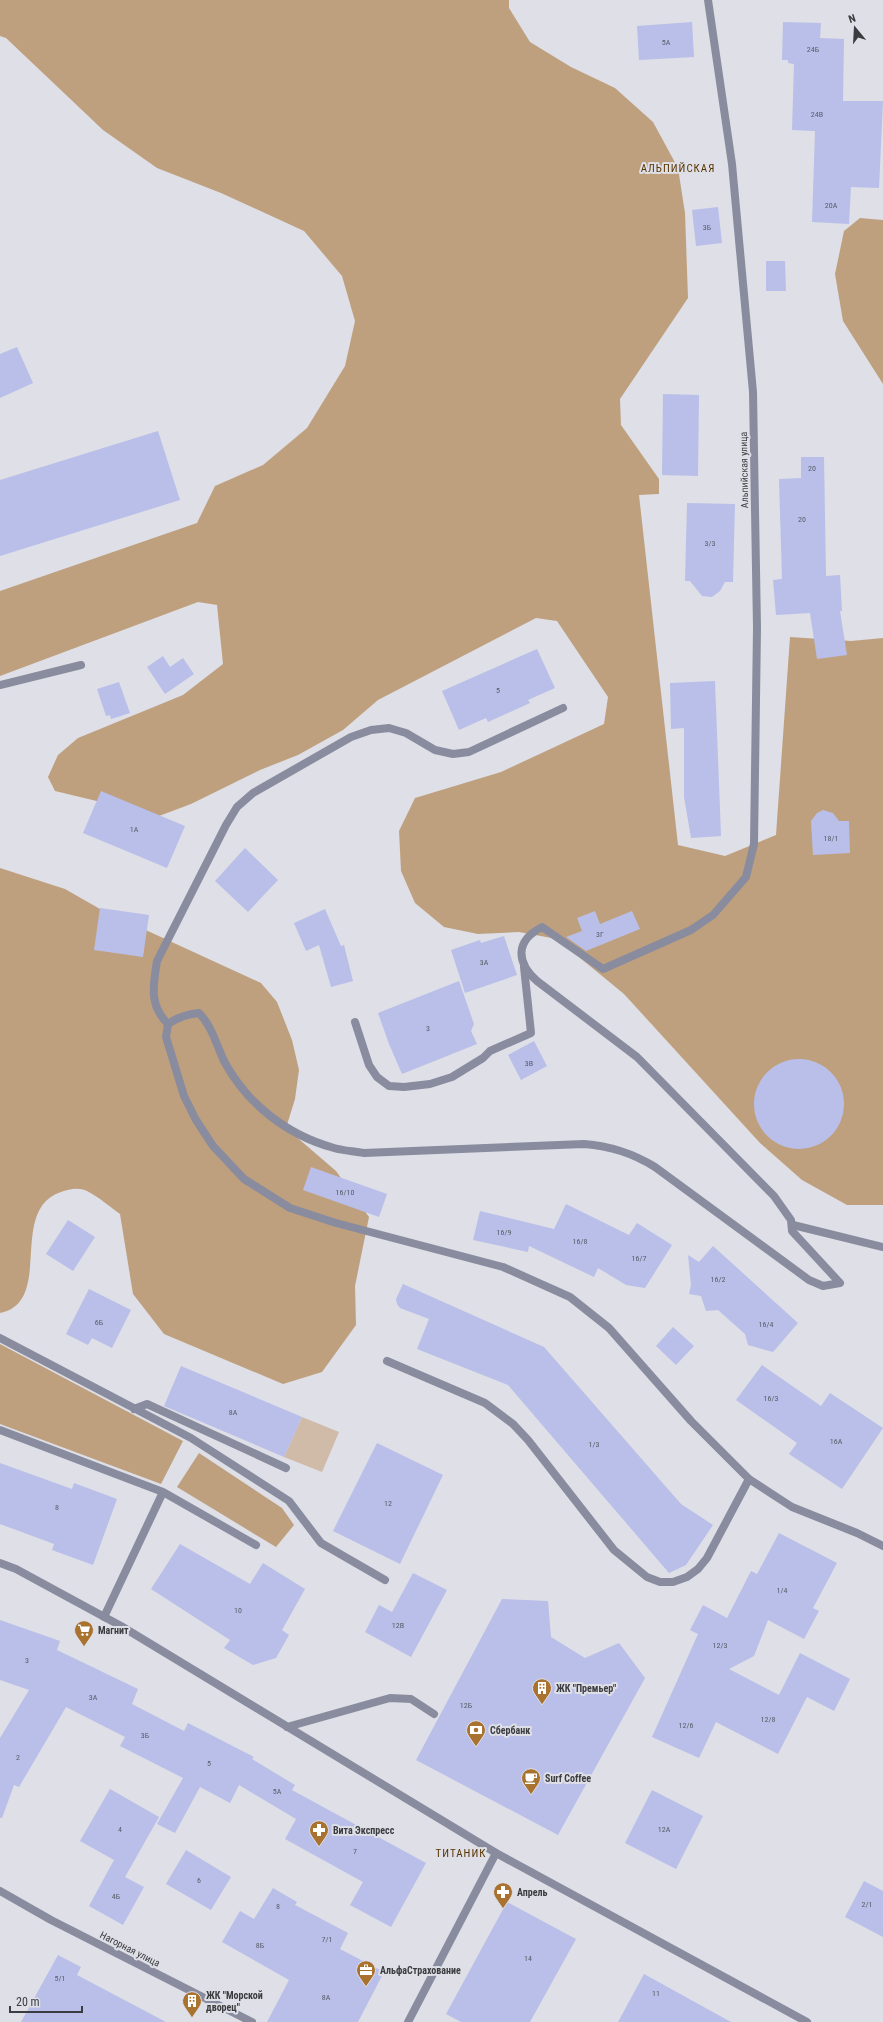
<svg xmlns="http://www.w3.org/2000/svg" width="883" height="2022" font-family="'Roboto Condensed',sans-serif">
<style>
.green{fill:#cfbba7}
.forest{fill:#bfa07e}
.building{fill:#b9bfe8}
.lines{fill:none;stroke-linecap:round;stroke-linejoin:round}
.service{stroke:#898c9e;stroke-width:8}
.minor{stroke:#898c9e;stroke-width:8}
.tertiary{stroke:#898c9e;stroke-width:8}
.labels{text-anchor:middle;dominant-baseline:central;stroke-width:4;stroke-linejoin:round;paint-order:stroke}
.number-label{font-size:8px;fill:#5a5d69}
.street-label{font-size:10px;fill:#3b3c3f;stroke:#dedfe7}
.poi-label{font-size:10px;font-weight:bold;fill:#3b3c3f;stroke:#dedfe7;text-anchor:start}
.neighbourhood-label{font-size:11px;letter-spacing:1px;fill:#583400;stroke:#dedfe7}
</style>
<rect width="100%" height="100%" fill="#dedfe7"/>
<!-- green -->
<path class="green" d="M 302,1417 L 339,1432 L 322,1472 L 284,1457 Z"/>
<!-- forest -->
<path class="forest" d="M 0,0 L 509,0 L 509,8 L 530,42 L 571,67 L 615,88 L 653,122 L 678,168 L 685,213 L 688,298 L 620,399 L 621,425 L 659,479 L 659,494 L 639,495 L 678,845 L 725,856 L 776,835 L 790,637 L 851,641 L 883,638 L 883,1205 L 847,1205 L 802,1180 L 760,1143 L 624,994 L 557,939 L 519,932 L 478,934 L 444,927 L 415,903 L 401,871 L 399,831 L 415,798 L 501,772 L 604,724 L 608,697 L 557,621 L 536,618 L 378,700 L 343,730 L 298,755 L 260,770 L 191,804 L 159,816 L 55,791 L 48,777 L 58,755 L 78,738 L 183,695 L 223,664 L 217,605 L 198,602 L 0,676 L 0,591 L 197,523 L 215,486 L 263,465 L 307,428 L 345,366 L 355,321 L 342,276 L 304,231 L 221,193 L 157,168 L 103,130 L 6,38 L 0,36 Z
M 860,218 L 883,220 L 883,384 L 843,321 L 835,274 L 844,231 Z
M 0,868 L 65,889 L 100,909 L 261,983 L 277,1002 L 292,1040 L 299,1070 L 295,1099 L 286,1128 L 336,1171 L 369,1217 L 355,1286 L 356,1325 L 322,1372 L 283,1384 L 164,1334 L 133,1294 L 120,1214 C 110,1207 99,1197 87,1191 C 79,1187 69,1189 61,1192 C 7,1210 55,1302 0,1313 Z
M 0,1344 L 183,1441 L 161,1484 L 0,1424 Z
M 199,1453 L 282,1508 L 294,1525 L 276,1547 L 177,1487 Z"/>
<!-- building -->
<path class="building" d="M 692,22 L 694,57 L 639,60 L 637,26 Z
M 783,22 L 821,23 L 820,38 L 844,39 L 843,101 L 883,101 L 879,188 L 851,187 L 849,224 L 812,222 L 815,131 L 792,130 L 794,64 L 788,63 L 788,60 L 782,60 Z
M 718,207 L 722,243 L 696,246 L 692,210 Z
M 766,261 L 785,261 L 786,291 L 766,291 Z
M 17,347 L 33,383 L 0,398 L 0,354 Z
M 663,394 L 699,395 L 698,476 L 662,475 Z
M 158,431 L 180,500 L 0,556 L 0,480 Z
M 801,457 L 824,457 L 826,576 L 840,575 L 842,611 L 840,611 L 847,655 L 817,659 L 810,613 L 776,615 L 773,580 L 782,579 L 779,479 L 801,478 Z
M 687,503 L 735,504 L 733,582 L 725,582 L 720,591 L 712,597 L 702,596 L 690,581 L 685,581 Z
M 537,649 L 555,688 L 528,700 L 530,703 L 488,722 L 486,718 L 459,730 L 442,691 Z
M 163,656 L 170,667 L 183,658 L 194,674 L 165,694 L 147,667 Z
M 715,681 L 721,836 L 691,838 L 684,797 L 684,728 L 671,729 L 670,683 Z
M 119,682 L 130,713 L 111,719 L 110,715 L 106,716 L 97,689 Z
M 101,791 L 185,826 L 167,868 L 83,833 Z
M 823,810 L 833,813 L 839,821 L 849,821 L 850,853 L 813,855 L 811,821 L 817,813 Z
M 245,848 L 278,880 L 248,912 L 215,881 Z
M 100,908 L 149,915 L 143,957 L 94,950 Z
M 325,909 L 341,946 L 344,945 L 353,981 L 331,987 L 319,945 L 306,951 L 294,923 Z
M 595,911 L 600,924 L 632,911 L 640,929 L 586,951 L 566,937 L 582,931 L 577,918 Z
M 504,936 L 517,975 L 465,993 L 451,950 L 480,940 L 481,943 Z
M 459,981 L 474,1024 L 471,1031 L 477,1044 L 402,1074 L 389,1044 L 378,1013 Z
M 534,1041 L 547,1066 L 521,1080 L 508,1055 Z
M754 1104a45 45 0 1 1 90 0a45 45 0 1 1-90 0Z
M 311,1167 L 387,1194 L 379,1217 L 303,1190 Z
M 566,1204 L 629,1235 L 637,1223 L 672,1245 L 645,1288 L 626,1285 L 598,1268 L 594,1277 L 529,1246 L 528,1252 L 473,1240 L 480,1211 L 554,1229 Z
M 68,1220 L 95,1237 L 73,1271 L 46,1254 Z
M 713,1246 L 798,1323 L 773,1352 L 748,1345 L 745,1334 L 718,1310 L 706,1311 L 701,1296 L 689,1294 L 691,1285 L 688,1255 L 699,1262 Z
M 403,1284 L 544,1347 L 681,1504 L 713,1525 L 686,1565 L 669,1573 L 508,1385 L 417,1349 L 429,1319 L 400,1308 L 397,1304 L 396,1299 Z
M 89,1289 L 131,1310 L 112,1348 L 92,1338 L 88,1345 L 66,1334 Z
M 673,1327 L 694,1346 L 676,1365 L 656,1346 Z
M 762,1365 L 821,1406 L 830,1393 L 883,1428 L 842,1489 L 789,1454 L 797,1443 L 736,1400 Z
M 181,1366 L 302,1417 L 284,1457 L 164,1406 Z
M 377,1443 L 443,1475 L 400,1564 L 333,1531 Z
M 0,1463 L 72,1489 L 74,1483 L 117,1499 L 93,1565 L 52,1550 L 54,1544 L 0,1524 Z
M 779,1533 L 837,1563 L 813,1608 L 819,1611 L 804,1639 L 768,1620 L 754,1656 L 729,1669 L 779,1695 L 800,1653 L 850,1679 L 834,1711 L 807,1697 L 778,1754 L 716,1722 L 699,1758 L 652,1737 L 698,1634 L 690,1630 L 703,1605 L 727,1618 L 751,1571 L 757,1574 Z
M 180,1544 L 250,1584 L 263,1563 L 305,1589 L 282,1630 L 289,1635 L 276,1658 L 253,1665 L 224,1648 L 230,1640 L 151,1589 Z
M 413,1573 L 447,1590 L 411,1657 L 365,1632 L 379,1605 L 392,1612 Z
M 502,1599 L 548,1601 L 551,1637 L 585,1658 L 619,1643 L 645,1678 L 558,1835 L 416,1760 Z
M 0,1620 L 60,1641 L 57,1650 L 138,1689 L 132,1704 L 184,1731 L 188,1723 L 254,1757 L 252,1759 L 295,1785 L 292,1790 L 426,1863 L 391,1927 L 350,1905 L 363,1882 L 285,1839 L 296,1819 L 239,1785 L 230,1803 L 200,1787 L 175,1833 L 157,1824 L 183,1778 L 120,1746 L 125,1737 L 66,1707 L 19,1787 L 14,1785 L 2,1818 L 0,1818 L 0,1738 L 29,1690 L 0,1680 Z
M 110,1789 L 159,1817 L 125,1877 L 144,1887 L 123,1925 L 89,1906 L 114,1860 L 80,1841 Z
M 652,1790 L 703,1816 L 676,1869 L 625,1843 Z
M 186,1850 L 231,1877 L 211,1910 L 166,1884 Z
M 864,1881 L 883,1891 L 883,1937 L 845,1917 Z
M 273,1888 L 297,1902 L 295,1905 L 348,1933 L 340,1949 L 384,1972 L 358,2022 L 267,2022 L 289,1980 L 222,1942 L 240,1911 L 254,1919 Z
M 507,1902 L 576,1939 L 530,2022 L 461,2022 L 446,2014 Z
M 58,1955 L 81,1967 L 77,1975 L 166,2022 L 21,2022 Z
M 644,1974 L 731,2022 L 618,2022 Z"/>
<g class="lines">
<!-- service -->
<path class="service" d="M 355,1022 L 369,1065 L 377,1077 L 389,1086 L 404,1087 L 430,1084 L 452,1077 L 483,1058 L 490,1051 L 531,1033 L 524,967
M 168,1024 C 149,1005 153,986 157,961 L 226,825 L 237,807 L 253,793 L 351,737 L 371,730 L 389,728 L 406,733 L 435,750 L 453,754 L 469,752 L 563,708
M 0,1338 L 191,1438 L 289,1501 L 321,1543 L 385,1580
M 387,1361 L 485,1403 L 513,1424 L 528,1440 L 614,1550 L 647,1577 L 660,1582 L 673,1582 L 687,1577 L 698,1569 L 707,1558 L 749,1479
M 134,1409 L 147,1404 L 286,1468
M 0,1430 L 163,1492 L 104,1617
M 163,1492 L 256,1545
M 287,1727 L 390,1698 L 411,1699 L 434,1714"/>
<!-- minor -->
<path class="minor" d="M 0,685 L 81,665
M 793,1225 L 883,1247
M 0,1563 L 16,1569 L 121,1626 L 496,1853
M 0,1891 L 51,1920 L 252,2022"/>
<!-- tertiary -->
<path class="tertiary" d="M 708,0 L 732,164 L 753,392 L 757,628 L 754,844 L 746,877 L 713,915 L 691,930 L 603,969 L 542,927 C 515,941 516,962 537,981 L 637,1057 L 774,1196 L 791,1220 L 792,1231 L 840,1283 L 823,1286 L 809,1280 L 655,1167 C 632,1153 611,1146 584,1144 L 364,1153 C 354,1151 344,1151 334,1148 C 287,1135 247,1104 224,1061 C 216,1044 212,1026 199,1013 C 187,1014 178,1017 168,1024 L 166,1037 L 184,1096 L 196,1120 L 213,1146 L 244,1179 L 290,1208 L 336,1223 L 503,1267 L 570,1297 L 609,1328 L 691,1421 L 749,1479 L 792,1507 L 857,1533 L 883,1546
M 408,2022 L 496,1853 L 807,2022"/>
</g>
<!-- icons -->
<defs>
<symbol id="supermarket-pin" viewBox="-11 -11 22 30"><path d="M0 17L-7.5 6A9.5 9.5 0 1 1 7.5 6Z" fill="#a9722e" stroke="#dedfe7"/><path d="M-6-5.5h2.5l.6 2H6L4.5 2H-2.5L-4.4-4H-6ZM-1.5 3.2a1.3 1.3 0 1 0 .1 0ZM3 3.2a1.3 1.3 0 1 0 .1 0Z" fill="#fff"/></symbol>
<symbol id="building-pin" viewBox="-11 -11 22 30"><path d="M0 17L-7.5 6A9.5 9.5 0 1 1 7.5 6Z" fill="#a9722e" stroke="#dedfe7"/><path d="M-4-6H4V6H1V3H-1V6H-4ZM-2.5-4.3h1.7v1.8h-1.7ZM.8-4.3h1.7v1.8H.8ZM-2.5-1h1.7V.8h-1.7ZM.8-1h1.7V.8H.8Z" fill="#fff"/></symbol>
<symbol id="bank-pin" viewBox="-11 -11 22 30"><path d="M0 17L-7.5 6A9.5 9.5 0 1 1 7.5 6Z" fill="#a9722e" stroke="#dedfe7"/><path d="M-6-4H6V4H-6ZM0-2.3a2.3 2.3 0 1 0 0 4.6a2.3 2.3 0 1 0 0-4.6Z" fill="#fff"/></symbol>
<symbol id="cafe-pin" viewBox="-11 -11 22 30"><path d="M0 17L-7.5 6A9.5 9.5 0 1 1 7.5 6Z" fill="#a9722e" stroke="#dedfe7"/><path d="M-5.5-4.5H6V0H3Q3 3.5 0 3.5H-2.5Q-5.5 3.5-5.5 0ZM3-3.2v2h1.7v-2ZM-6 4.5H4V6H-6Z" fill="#fff"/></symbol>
<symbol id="pharmacy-pin" viewBox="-11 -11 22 30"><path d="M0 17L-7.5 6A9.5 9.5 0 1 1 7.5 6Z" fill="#a9722e" stroke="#dedfe7"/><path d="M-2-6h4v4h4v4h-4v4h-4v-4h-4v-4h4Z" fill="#fff"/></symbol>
<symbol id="office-pin" viewBox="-11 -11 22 30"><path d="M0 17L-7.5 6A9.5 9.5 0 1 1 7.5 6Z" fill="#a9722e" stroke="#dedfe7"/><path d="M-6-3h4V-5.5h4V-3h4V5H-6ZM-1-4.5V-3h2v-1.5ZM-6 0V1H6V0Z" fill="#fff"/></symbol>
</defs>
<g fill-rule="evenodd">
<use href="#supermarket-pin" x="73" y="1619" width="22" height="30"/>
<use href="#building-pin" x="531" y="1677" width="22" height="30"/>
<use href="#bank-pin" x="465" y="1719" width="22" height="30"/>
<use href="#cafe-pin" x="520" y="1767" width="22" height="30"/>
<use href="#pharmacy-pin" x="308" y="1819" width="22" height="30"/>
<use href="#pharmacy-pin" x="492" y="1881" width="22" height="30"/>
<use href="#office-pin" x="355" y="1959" width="22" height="30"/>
<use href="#building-pin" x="181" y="1990" width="22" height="30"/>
</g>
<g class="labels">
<!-- number labels -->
<g class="number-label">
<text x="666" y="42">5А</text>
<text x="813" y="49">24Б</text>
<text x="817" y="114">24В</text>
<text x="831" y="205">20А</text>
<text x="707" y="227">3Б</text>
<text x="812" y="468">20</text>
<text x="802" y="519">20</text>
<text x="710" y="543">3/3</text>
<text x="498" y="690">5</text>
<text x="134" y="829">1А</text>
<text x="831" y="838">18/1</text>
<text x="600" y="934">3Г</text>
<text x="484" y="962">3А</text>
<text x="428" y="1028">3</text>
<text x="529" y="1063">3В</text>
<text x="345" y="1192">16/10</text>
<text x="504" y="1232">16/9</text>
<text x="580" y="1241">16/8</text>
<text x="639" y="1258">16/7</text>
<text x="718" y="1279">16/2</text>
<text x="99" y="1322">6Б</text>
<text x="766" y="1324">16/4</text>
<text x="771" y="1398">16/3</text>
<text x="233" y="1412">8А</text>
<text x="836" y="1441">16А</text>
<text x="594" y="1444">1/3</text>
<text x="388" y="1503">12</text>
<text x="57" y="1507">8</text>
<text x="782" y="1590">1/4</text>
<text x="238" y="1610">10</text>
<text x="398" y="1625">12В</text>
<text x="720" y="1645">12/3</text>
<text x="27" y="1660">3</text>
<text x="93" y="1697">3А</text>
<text x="466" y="1705">12Б</text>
<text x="768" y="1719">12/8</text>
<text x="686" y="1725">12/6</text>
<text x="145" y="1735">3Б</text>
<text x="18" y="1757">2</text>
<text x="209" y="1763">5</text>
<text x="277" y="1791">5А</text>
<text x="120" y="1829">4</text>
<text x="664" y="1829">12А</text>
<text x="355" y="1851">7</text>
<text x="199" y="1880">6</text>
<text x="116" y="1896">4Б</text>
<text x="867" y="1904">2/1</text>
<text x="278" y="1906">8</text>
<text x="327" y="1939">7/1</text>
<text x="260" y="1945">8Б</text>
<text x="528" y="1958">14</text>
<text x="60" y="1978">5/1</text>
<text x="656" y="1993">11</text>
<text x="326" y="1997">8А</text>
</g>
<!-- street labels -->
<g class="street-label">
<text transform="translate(744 470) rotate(-91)">Альпийская улица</text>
<text transform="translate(130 1949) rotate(27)">Нагорная улица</text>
</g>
<!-- poi labels -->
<g class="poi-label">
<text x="98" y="1630">Магнит</text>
<text x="556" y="1688">ЖК "Премьер"</text>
<text x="490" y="1730">Сбербанк</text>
<text x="545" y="1778">Surf Coffee</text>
<text x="333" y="1830">Вита Экспресс</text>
<text x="517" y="1892">Апрель</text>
<text x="380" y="1970">АльфаСтрахование</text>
<text x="206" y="1995">ЖК "Морской<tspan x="206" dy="12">дворец"</tspan></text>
</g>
<!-- neighbourhood labels -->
<g class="neighbourhood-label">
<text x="678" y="168">АЛЬПИЙСКАЯ</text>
<text x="461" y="1853">ТИТАНИК</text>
</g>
</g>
<!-- north arrow -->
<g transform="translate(855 28) rotate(342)" stroke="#dedfe7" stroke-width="3" paint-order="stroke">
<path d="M0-3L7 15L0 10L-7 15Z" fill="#3b3c3f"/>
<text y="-6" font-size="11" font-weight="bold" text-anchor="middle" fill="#3b3c3f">N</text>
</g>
<!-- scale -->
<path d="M10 2006v6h72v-6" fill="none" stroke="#3b3c3f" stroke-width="2"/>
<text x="16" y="2006" font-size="12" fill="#3b3c3f" stroke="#dedfe7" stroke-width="3" paint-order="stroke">20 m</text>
</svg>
